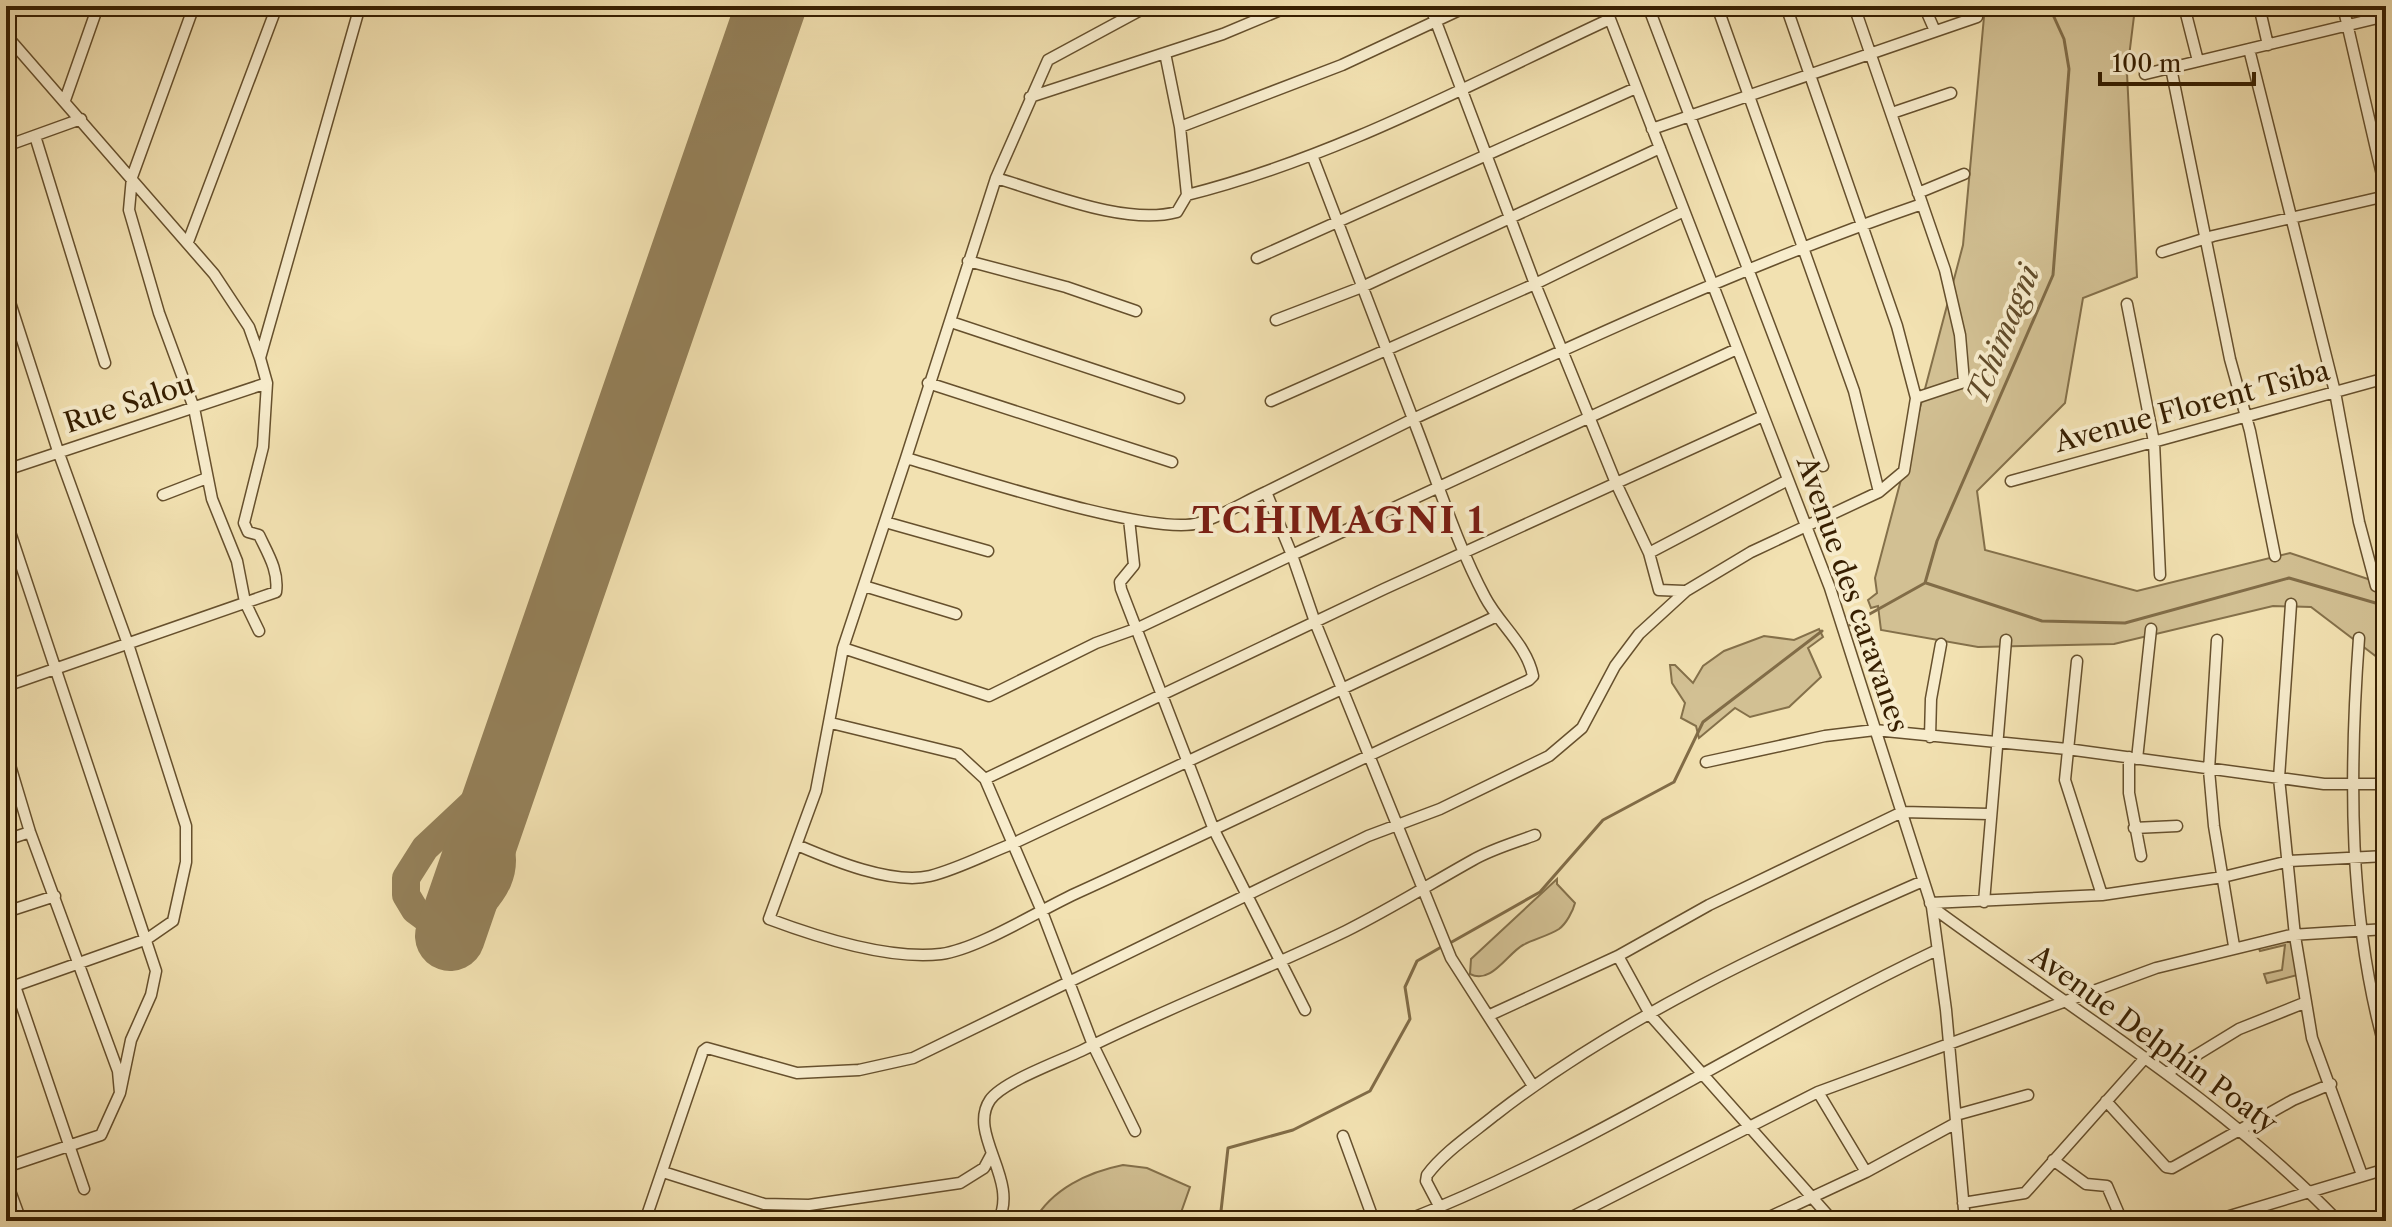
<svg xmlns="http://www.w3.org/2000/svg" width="2392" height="1227" font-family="'Libre Caslon Text',serif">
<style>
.green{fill:#d2c093;stroke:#84704a;stroke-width:2}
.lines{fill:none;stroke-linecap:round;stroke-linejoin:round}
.stream{stroke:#816c47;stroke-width:3}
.taxiway{stroke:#948059;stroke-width:28}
.runway{stroke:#948059;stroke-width:70}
.minor-casing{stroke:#66502d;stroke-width:13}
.minor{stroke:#f7eccc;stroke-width:10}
.labels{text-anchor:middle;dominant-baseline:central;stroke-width:8;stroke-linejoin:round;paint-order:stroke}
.street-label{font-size:28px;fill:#371f01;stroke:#f7eccc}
.water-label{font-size:30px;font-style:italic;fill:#624c2a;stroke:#f7eccc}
.district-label{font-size:36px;font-weight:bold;letter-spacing:2px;fill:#7a1f14;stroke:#f7eccc}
</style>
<rect width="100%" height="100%" fill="#f2e1b1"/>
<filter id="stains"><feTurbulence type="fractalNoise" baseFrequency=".0025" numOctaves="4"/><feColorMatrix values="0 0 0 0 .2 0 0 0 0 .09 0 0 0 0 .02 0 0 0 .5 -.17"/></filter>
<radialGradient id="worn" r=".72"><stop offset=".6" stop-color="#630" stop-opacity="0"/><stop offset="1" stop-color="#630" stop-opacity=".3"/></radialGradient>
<!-- green -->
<path class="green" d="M 1985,6 L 2076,6 L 2134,16 L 2127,73 L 2137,277 L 2083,298 L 2065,403 L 1977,491 L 1985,550 L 2137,591 L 2290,553 L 2386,585 L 2386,664 L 2311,607 L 2273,606 L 2114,644 L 1978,647 L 1881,630 L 1878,606 L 1871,608 L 1868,600 L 1877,593 L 1875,578 L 1963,245 Z
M 1819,629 L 1823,637 L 1808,648 L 1821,677 L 1789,707 L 1750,717 L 1735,708 L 1699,738 L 1696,726 L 1681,718 L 1685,703 L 1672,683 L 1670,665 L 1675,665 L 1693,683 L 1703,666 L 1724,651 L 1764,636 L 1794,640 Z
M 1557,879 L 1557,884 L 1575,903 C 1573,911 1566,924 1559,929 C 1548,936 1534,939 1523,945 C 1507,954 1491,985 1470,974 L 1471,959 Z
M 2294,937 L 2301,974 L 2267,983 L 2264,974 L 2282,970 L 2285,945 L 2260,951 L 2257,944 Z
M 1123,1165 L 1147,1168 L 1190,1187 L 1178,1221 L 1034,1221 C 1052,1189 1088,1172 1123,1165 Z"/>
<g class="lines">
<!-- stream -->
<path class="stream" d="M 1926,583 L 2042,621 L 2125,623 L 2289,578 L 2386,606
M 1850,625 L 1925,583 L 1937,541 L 2053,275 L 2069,69 L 2064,39 L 2049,6
M 1450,943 L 1540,892 L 1603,820 L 1674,782 L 1703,722 L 1822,631
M 1199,1221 L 1221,1211 L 1228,1148 L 1293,1130 L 1370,1091 L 1410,1019 L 1405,987 L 1417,961 L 1443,946"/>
<!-- taxiway -->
<path class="taxiway" d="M 490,822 C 521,875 487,900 450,936 L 415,910 L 406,895 L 406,878 L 425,848 L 508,770"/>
<!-- runway -->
<path class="runway" d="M 450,936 L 771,6"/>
<defs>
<path id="minor" d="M 194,6 L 132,177 L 129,210 L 159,313 L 194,408 L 212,499 L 237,561 L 245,602 L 259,631
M 1148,6 L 1048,60 L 996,178 L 906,458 C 963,474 1151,537 1199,523 C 1222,516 1244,502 1266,492
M 1430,6 L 1535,284 L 1616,483 L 1649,553 L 1659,590 L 1684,591
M 1605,6 L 1830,588 L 1932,907 L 1946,1010 L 1965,1221
M 1648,6 L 1823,466
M 1717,6 L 1854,391 L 1879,492
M 1854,6 L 1945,270 L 1960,335 L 1964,382 L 1916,398
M 1924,6 L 1935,31
M 2184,6 L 2198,61
M 2259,6 L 2268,45
M 2343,6 L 2386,192
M 6,35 L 214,274 L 249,327 L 260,358
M 2249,49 L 2335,392 L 2359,522 L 2376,586
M 2171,68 L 2230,359 L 2250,431 L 2275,556
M 2145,74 L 2386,16
M 1030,97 L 1223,34 L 1290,6
M 65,100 L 98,6
M 1892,113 L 1951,93
M 1180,127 L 1342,65 L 1468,6
M 1652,129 L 1977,17
M 35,136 L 105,363
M 6,146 L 81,119
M 1312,155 L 1413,419 C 1580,342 1747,264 1922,204
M 996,178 C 1048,193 1125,226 1177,212 L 1187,195 L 1180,127 L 1165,53
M 1918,193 L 1964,174
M 1187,195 C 1335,158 1472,83 1610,19
M 188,242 L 277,6
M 2162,252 L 2213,236 L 2386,196
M 1257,258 L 1636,88
M 968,261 L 1066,287 L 1136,311
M 6,290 L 58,451 L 128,644 L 186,826 L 186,862 L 173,921 L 147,939 L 6,989
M 2127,304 L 2154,442 L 2160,575
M 1276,320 L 1362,287 L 1660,148
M 951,322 L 1179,398
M 928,383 L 1172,462
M 1271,401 L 1535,284 L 1684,211
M 6,470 L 267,383
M 2011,481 L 2386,378
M 163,495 L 207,478
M 1129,519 L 1134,565 L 1120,582 L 1121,589 L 1214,830 L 1305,1010
M 6,520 L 156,971 L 151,995 L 131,1040 L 120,1093
M 885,522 L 988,551
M 1649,553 L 1788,480
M 864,586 L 956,614
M 2291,604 L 2279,778 L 2295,936 L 2312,1038 L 2362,1175
M 2359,638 C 2349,774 2348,920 2386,1052
M 2217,640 L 2209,770 L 2214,826 L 2234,946
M 843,648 L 906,458
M 2077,661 L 2065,780 L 2102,895
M 6,686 L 276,592 C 279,571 268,554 259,535 L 248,532 L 244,523 L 263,447 L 267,383 L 260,358 L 360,6
M 831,723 L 958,754 L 985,779 L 1041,909 L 1093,1045 L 1135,1131
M 1930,737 L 1931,699 L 1941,644
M 6,752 L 30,832 L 118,1071 L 120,1093 L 101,1135 L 6,1167
M 2129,757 L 2129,793 L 2141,856
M 2137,759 L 2151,629
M 1706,762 L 1825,736 L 1875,730 L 2067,749 L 2324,784 L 2386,784
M 985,779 L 1384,589 L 1763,416
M 2134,828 L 2177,826
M 6,840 L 30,832
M 797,845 C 832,860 892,885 930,876 C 958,869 986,854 1012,844 L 1497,616
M 1984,902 L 2006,640
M 1930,903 L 2102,895 L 2223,877 L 2289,861 L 2386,856
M 1932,907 C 2070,1009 2219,1097 2338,1221
M 6,912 L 55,896
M 1618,956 L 1651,1016 L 1833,1221
M 15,986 L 84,1189
M 1490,1015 L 1618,956 L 1709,905 L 1902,812 L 1989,814
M 2167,1073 L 2239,1029 L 2304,1003
M 1533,1086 L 1451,958 L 1315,622 L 1292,555 L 1138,628 L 1096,643 L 989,696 L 843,648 L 816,791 L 769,919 C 817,937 890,960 941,954 C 979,949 1041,909 1079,892 C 1230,823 1379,750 1529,680 L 1533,676 C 1527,645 1499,624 1485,597 C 1456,543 1436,477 1413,419 L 1266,492 L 1292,555 L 1737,349
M 1818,1092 L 1866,1172
M 2106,1101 L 2166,1167 L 2172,1168 L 2293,1100 L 2331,1084
M 1956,1115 L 2028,1095
M 1343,1136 L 1374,1221
M 2053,1160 L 2086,1184 L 2107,1186 L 2122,1221
M 663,1172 L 764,1204 L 809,1205 L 960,1183 L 984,1168 L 991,1155
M 6,1180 L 21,1221
M 1963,1203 L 2025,1193 L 2145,1058
M 645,1221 L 703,1051 L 707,1048 L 797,1073 L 859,1070 L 913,1058 L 1368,836 L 1440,809 L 1549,756 L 1582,728 L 1615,666 L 1639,634 L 1686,591 L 1751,552 L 1879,492 L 1904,471 L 1916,398 L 1897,326 L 1786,6
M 998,1221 C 1020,1180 967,1134 990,1100 C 1002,1082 1060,1061 1081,1051 C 1167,1008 1259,973 1346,931 C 1390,909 1430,884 1473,860 C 1492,849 1514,843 1535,835
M 1405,1221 C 1591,1148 1758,1035 1937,950
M 1447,1221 L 1426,1181 L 1427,1175 C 1444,1152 1473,1133 1495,1115 C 1621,1017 1777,945 1923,881
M 1564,1221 L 1818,1092 L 2156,968 L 2291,935 L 2386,929
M 1761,1221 L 1866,1172 L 1956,1123
M 2213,1221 L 2386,1169"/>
</defs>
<!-- minor casing -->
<use href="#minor" class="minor-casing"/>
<!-- minor -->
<use href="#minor" class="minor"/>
</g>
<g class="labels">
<!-- street labels -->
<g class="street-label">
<text transform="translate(129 403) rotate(-18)">Rue Salou</text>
<text transform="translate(2192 406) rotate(-15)">Avenue Florent Tsiba</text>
<text transform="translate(1853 594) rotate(71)">Avenue des caravanes</text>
<text transform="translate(2154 1039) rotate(36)">Avenue Delphin Poaty</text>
</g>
<!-- water labels -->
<g class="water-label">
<text transform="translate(2003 334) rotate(-68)">Tchimagni</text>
</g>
<!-- district labels -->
<g class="district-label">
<text x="1339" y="520">TCHIMAGNI 1</text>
</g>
</g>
<!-- margin -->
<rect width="2392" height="1227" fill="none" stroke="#f2e1b1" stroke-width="32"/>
<rect x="8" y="8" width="2376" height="1211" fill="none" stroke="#371f01" stroke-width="4"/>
<rect x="16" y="16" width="2360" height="1195" fill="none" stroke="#371f01" stroke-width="2"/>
<!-- scale -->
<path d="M2100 72v12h154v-12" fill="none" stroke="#371f01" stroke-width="4"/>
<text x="2112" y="72" font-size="24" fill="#371f01" stroke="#f7eccc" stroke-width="6" paint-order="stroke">100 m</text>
<rect width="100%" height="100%" filter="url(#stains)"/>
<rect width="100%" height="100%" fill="url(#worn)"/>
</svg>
